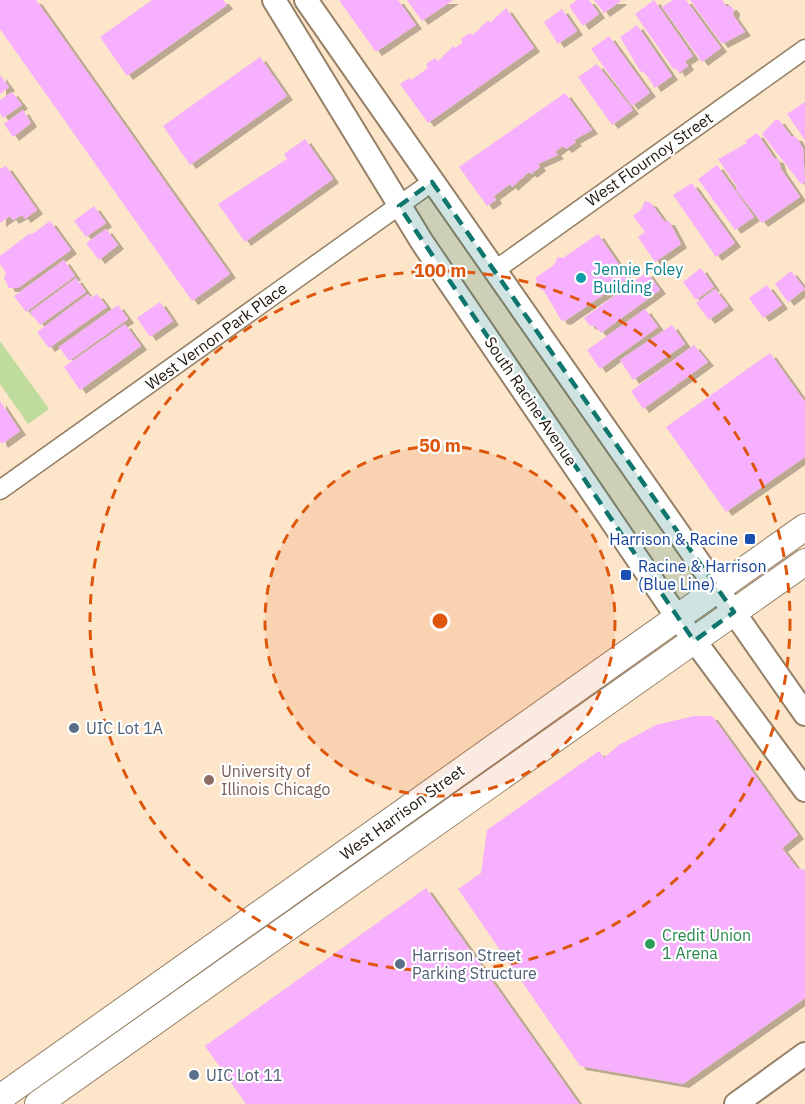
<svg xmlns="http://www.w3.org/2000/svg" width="805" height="1104" font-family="'IBM Plex Sans',sans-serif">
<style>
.green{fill:#c0dc9c}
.building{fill:#f6b0fd;filter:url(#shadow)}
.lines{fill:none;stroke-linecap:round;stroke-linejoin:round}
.minor-casing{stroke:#958067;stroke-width:21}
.tertiary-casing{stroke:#958067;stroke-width:26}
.secondary-casing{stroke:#958067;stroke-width:28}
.minor{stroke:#fff;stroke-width:18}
.tertiary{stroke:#fff;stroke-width:22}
.secondary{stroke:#fff;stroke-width:26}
.marked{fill:#0f766e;fill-opacity:0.2;stroke:#0f766e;stroke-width:4.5;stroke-dasharray:12 8;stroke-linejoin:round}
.ring{fill:none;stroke:#de560c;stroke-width:3;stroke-dasharray:10 8}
.culture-dot{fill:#0f9aa8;stroke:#fff;stroke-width:2}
.transit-dot{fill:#1a4fb4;stroke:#fff;stroke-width:2}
.service-dot{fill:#5c6f8a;stroke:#fff;stroke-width:2}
.education-dot{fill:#8d6e63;stroke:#fff;stroke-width:2}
.leisure-dot{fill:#2e9e5b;stroke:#fff;stroke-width:2}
.labels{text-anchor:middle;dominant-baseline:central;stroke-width:4.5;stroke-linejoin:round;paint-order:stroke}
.street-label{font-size:16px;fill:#1e160c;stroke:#fff}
.culture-label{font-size:16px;fill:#0d838f;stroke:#fff;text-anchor:start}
.transit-label{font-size:16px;fill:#164399;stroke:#fff;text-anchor:end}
.service-label{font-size:16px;fill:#4e5e75;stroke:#fff;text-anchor:start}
.education-label{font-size:16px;fill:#785e54;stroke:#fff;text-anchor:start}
.leisure-label{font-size:16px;fill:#27864d;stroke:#fff;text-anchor:start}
.centre{fill:#de560c;stroke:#fff;stroke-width:3}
.ring-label{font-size:18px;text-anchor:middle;font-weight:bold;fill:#de560c;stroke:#fff;stroke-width:4.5;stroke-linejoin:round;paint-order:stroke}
</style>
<defs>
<filter id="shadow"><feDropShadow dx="6" dy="4" stdDeviation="0" flood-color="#0004"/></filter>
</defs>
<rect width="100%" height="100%" fill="#fde5c9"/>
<!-- green -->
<path class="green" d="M 0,341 L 49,409 L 28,424 L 0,384 Z"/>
<!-- building -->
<path class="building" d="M 0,0 L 36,0 L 230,274 L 192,301 L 0,29 Z
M 152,0 L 223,0 L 227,5 L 127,76 L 100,37 Z
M 339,0 L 398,0 L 416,25 L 376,52 Z
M 407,0 L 453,0 L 422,21 Z
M 577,0 L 589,0 L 599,14 L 583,26 L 569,6 Z
M 594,0 L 620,0 L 621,1 L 604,13 Z
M 654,0 L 693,56 L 685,61 L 688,66 L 679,73 L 676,68 L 674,70 L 635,14 Z
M 673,0 L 686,0 L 721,48 L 702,62 L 662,7 Z
M 690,0 L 722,0 L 727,7 L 731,6 L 734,10 L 733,15 L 745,32 L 722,44 Z
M 506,8 L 534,48 L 428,123 L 400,84 L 409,78 L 411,80 L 428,68 L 426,64 L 435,58 L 438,61 L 453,46 L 455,48 L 463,42 L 461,39 L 470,33 L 473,35 L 488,20 L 490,23 Z
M 562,9 L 577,31 L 558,44 L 544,22 Z
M 637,25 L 672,76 L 655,88 L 645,73 L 640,71 L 620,37 Z
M 609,36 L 650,93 L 632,106 L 591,49 Z
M 260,57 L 287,96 L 190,165 L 163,126 Z
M 597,64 L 633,110 L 612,125 L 578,77 Z
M 0,75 L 9,87 L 0,94 Z
M 12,92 L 22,105 L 3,118 L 0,113 L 0,100 Z
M 565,93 L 592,130 L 574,140 L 576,142 L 566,149 L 563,146 L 555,152 L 558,155 L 538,164 L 540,167 L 531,174 L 529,172 L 512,187 L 510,184 L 494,196 L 496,200 L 487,206 L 459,167 Z
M 805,102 L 805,140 L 787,114 Z
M 23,110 L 31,123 L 13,137 L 4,124 Z
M 775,120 L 779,120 L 791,136 L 796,137 L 803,148 L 805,182 L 801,184 L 762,134 Z
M 757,133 L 774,158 L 778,159 L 781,169 L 800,197 L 762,223 L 736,190 L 737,187 L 718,159 L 747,143 L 745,141 Z
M 305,139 L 333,179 L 245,242 L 218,204 L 287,159 L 284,154 Z
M 717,165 L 754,217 L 735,230 L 698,179 Z
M 6,166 L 37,210 L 25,219 L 22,215 L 13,220 L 10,216 L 0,223 L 0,169 Z
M 692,183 L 735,243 L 716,257 L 673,195 Z
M 645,201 L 651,203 L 664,221 L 669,221 L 681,244 L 655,262 L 638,237 L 645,232 L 633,216 L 641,210 Z
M 94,206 L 106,223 L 86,237 L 74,221 Z
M 50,221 L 71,250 L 18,288 L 9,288 L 4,278 L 6,273 L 0,264 L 0,256 L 30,233 L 31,235 Z
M 106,229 L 118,245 L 99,260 L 86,243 Z
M 598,234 L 628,278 L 565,321 L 561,320 L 544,291 L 535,285 L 537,282 L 535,278 L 554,265 L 558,257 L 563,258 Z
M 64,260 L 75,276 L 26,312 L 14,296 Z
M 701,268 L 714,287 L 696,300 L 683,282 Z
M 791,271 L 805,289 L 788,302 L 775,284 Z
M 647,272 L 660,290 L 601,333 L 596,327 L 589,325 L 584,318 Z
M 76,278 L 86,292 L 40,325 L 30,312 Z
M 767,285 L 782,305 L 763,318 L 749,298 Z
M 715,289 L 728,306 L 709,320 L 696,303 Z
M 88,294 L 91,298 L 97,294 L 107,307 L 49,348 L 37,332 Z
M 160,302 L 173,321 L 150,337 L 137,318 Z
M 118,305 L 128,319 L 69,361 L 59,347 Z
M 645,309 L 658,327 L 600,369 L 587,350 Z
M 125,324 L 141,346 L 80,390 L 64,367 Z
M 672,325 L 685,344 L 633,380 L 620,360 Z
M 694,345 L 708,362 L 643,409 L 631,391 Z
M 770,353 L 805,402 L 805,457 L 726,512 L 666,427 Z
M 0,401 L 20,431 L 2,444 L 0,441 Z
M 694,716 L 712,716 L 798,835 L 782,848 L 797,868 L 805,870 L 805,998 L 683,1084 L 580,1066 L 458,889 L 481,873 L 487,830 L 599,751 L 604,758 L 619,745 L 656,725 Z
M 426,888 L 579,1104 L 246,1104 L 205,1046 Z"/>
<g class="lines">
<defs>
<path id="minor" d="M 494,271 L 805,49
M 0,490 L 432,182"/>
<path id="tertiary" d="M 274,0 L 422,242 L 677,617 L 805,790
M 306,0 L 805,714
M 736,1104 L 805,1054"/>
<path id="secondary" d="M 0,1098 L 805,527
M 38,1104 L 805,562"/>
</defs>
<!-- minor casing -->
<use href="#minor" class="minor-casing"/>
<!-- tertiary casing -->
<use href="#tertiary" class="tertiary-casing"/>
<!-- secondary casing -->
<use href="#secondary" class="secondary-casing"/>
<!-- minor -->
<use href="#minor" class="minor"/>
<!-- tertiary -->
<use href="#tertiary" class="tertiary"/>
<!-- secondary -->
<use href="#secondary" class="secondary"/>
</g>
<!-- marked area -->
<path class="marked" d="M 432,182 L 734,612 L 694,641 L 399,206 Z"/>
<!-- distance rings -->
<circle cx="440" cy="621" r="175" fill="#de560c" fill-opacity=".12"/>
<g class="ring">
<circle cx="440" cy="621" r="175"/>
<circle cx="440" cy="621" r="350"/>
</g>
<!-- markers -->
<circle class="culture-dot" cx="581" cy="278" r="6"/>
<g class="transit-dot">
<rect x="744" y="533" width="12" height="12" rx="3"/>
<rect x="620" y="569" width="12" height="12" rx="3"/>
</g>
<g class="service-dot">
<circle cx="74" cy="728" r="6"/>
<circle cx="400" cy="964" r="6"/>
<circle cx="194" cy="1075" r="6"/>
</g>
<circle class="education-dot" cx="209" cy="780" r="6"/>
<circle class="leisure-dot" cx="650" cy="944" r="6"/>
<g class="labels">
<!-- street labels -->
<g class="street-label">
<text transform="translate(649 159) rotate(-35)">West Flournoy Street</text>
<text transform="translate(216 336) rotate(-36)">West Vernon Park Place</text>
<text transform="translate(531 401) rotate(56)">South Racine Avenue</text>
<text transform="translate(402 812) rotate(-36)">West Harrison Street</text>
</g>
<!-- culture labels -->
<g class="culture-label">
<text x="593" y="269">Jennie Foley<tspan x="593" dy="18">Building</tspan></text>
</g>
<!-- transit labels -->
<g class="transit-label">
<text x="738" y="539">Harrison &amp; Racine</text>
<text x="638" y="566" text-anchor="start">Racine &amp; Harrison<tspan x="638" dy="18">(Blue Line)</tspan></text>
</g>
<!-- service labels -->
<g class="service-label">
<text x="86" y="728">UIC Lot 1A</text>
<text x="412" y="955">Harrison Street<tspan x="412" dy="18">Parking Structure</tspan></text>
<text x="206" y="1075">UIC Lot 11</text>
</g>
<!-- education labels -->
<g class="education-label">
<text x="221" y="771">University of<tspan x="221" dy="18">Illinois Chicago</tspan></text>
</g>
<!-- leisure labels -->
<g class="leisure-label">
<text x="662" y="935">Credit Union<tspan x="662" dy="18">1 Arena</tspan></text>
</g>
</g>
<circle cx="440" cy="621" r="9" class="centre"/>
<g class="ring-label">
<text x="440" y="277">100 m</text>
<text x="440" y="452">50 m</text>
</g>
</svg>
